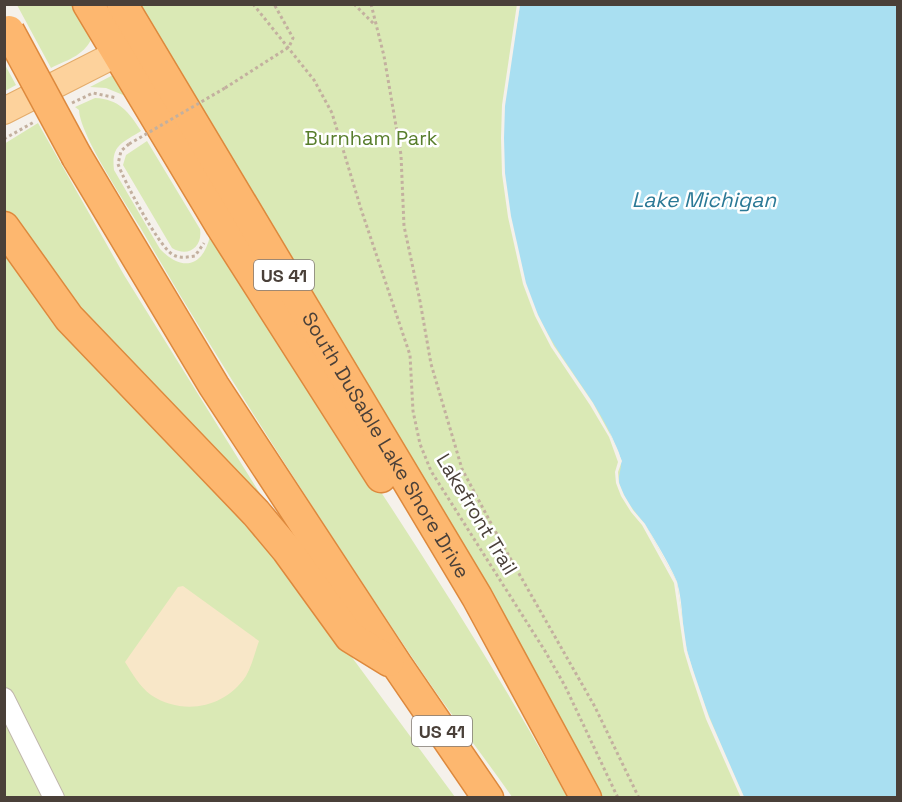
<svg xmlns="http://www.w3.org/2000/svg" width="902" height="802" font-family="'Space Grotesk',sans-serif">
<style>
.green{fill:#dae9b5}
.sand{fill:#f8e7c8}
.water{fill:#a9dff1}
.pier{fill:#f5f1eb}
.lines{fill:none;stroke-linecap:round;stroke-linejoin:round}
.minor-casing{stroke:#c1b7ad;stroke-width:22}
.major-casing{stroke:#e4ac6b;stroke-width:28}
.highway-casing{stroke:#dd893d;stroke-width:33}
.path{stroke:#c3b09f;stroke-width:3;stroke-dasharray:3 3;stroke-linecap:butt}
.minor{stroke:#fff;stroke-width:20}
.major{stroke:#fdd29c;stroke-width:26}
.highway{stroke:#fdb76f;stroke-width:30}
.highway-bridge-casing{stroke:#dd893d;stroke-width:33;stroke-linecap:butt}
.path-bridge{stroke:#c3b09f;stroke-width:3;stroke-dasharray:3 3;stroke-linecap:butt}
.highway-bridge{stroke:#fdb76f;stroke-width:30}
.labels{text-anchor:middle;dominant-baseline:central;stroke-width:5;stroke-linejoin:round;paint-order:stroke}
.shield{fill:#fff;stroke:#807974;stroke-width:1.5}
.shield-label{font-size:18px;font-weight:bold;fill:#4a4039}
.park-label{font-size:20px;fill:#577d2b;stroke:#fff}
.street-label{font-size:20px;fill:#4a4039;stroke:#fff}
.water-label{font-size:21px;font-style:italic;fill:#2b7996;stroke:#fff}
</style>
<rect width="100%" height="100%" fill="#f5f1eb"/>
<!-- green -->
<path class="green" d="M 17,5 L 80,5 L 93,35 C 86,55 69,59 51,68 Z
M 139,5 L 520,5 L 505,106 L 611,436 L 645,524 L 677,582 L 687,651 L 693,670 L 744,797 L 600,797 L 513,632 Z
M 4,63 L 16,85 L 5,91 L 4,91 Z
M 115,74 L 128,97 L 106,88 L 90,87 Z
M 95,98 C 119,99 129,112 141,131 C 122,143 111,145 114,170 L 160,249 C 182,272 203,267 210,236 C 333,420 460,603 567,797 L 512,797 C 483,755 451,715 422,672 C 324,526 228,379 140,227 C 125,202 80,135 79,110 L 75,107 Z
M 38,123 L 124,275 L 272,513 L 151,392 L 42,264 L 5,210 L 4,144 Z
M 147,141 L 200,229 C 203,247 188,258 172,248 L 123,165 L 126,155 Z
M 5,240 L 250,519 L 455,797 L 5,797 Z"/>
<!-- sand -->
<path class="sand" d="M 183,586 L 259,641 C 255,652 252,666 246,676 C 225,708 183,716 151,695 C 140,687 132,673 125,662 L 178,587 Z"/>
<!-- water -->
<path class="water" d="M 520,5 L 897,5 L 897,797 L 744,797 C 723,750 702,704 688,654 C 681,631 684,605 677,582 C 673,570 651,533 644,523 C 636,513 628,504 623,493 C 615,476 621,477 621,462 C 621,455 615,444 612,437 C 592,394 559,359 539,317 C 510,257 500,174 504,108 C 507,73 515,39 520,5 Z"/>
<!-- pier -->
<path class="pier" d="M 517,4 L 520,5 L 505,106 L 504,138 L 505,173 L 511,216 L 526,283 L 538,315 L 554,346 L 593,403 L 611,436 L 622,461 L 618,472 L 619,483 L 624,495 L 633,510 L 645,524 L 677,582 L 687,651 L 693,670 L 709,717 L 744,797 L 741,798 L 706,719 L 690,671 L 684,651 L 674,583 L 642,525 L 631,512 L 621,496 L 616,483 L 615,472 L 618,462 L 609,437 L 590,405 L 551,347 L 535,316 L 523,284 L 508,217 L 502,174 L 501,138 L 502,105 Z"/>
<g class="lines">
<defs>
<path id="minor" d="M 4,698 L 54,798"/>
<path id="major" d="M 4,111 L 116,54"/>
<g id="highway">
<path d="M 88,4 L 221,226 L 381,477"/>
<path id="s1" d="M 122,4 L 477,597 L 586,798"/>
<path d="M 77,157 L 214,386 L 397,665 L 488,798"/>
<path d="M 4,227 L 69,318 L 256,513 L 287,550 L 350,637 L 389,661"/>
</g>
</defs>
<!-- minor casing -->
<use href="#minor" class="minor-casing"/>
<!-- major casing -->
<use href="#major" class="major-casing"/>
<!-- highway casing -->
<use href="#highway" class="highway-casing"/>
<!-- path -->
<path class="path" d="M 253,4 L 314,80 L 332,113 L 361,209 L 410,355 L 413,411 L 420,444 L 431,471 L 545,651 L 565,686 L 618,798
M 354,4 L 374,24
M 371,4 L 384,56 L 401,155 L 404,226 L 420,301 L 431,364 L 462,469 L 501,542 L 595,707 L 639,798
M 225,88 L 289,47 L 293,38 L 274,4
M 72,103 L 93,93 L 117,98
M 4,139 L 34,122
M 129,144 L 121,151 L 118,164 C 124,181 158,245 172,254 C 179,259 187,257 195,256 L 204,243"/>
<!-- minor -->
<use href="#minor" class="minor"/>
<!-- major -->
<use href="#major" class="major"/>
<!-- highway -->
<use href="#highway" class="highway"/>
<defs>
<path id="highway-bridge" d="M 9,31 L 77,157"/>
</defs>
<!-- highway-bridge casing -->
<use href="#highway-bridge" class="highway-bridge-casing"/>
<!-- path-bridge -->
<path class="path-bridge" d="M 129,144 L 225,88"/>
<!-- highway-bridge -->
<use href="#highway-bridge" class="highway-bridge"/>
</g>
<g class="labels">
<!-- shield labels -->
<g class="shield">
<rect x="254" y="260" width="60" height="30" rx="4.5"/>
<rect x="412" y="716" width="60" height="30" rx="4.5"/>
</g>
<g class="shield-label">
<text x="284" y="275">US 41</text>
<text x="442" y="731">US 41</text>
</g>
<!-- park labels -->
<g class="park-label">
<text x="371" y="138">Burnham Park</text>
</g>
<!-- street labels -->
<g class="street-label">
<text stroke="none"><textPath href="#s1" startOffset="514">South DuSable Lake Shore Drive</textPath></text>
<text transform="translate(477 514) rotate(59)">Lakefront Trail</text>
</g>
<!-- water labels -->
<g class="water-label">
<text x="704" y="199">Lake Michigan</text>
</g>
</g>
<!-- border -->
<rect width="902" height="802" fill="none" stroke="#4a4039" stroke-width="12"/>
</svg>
